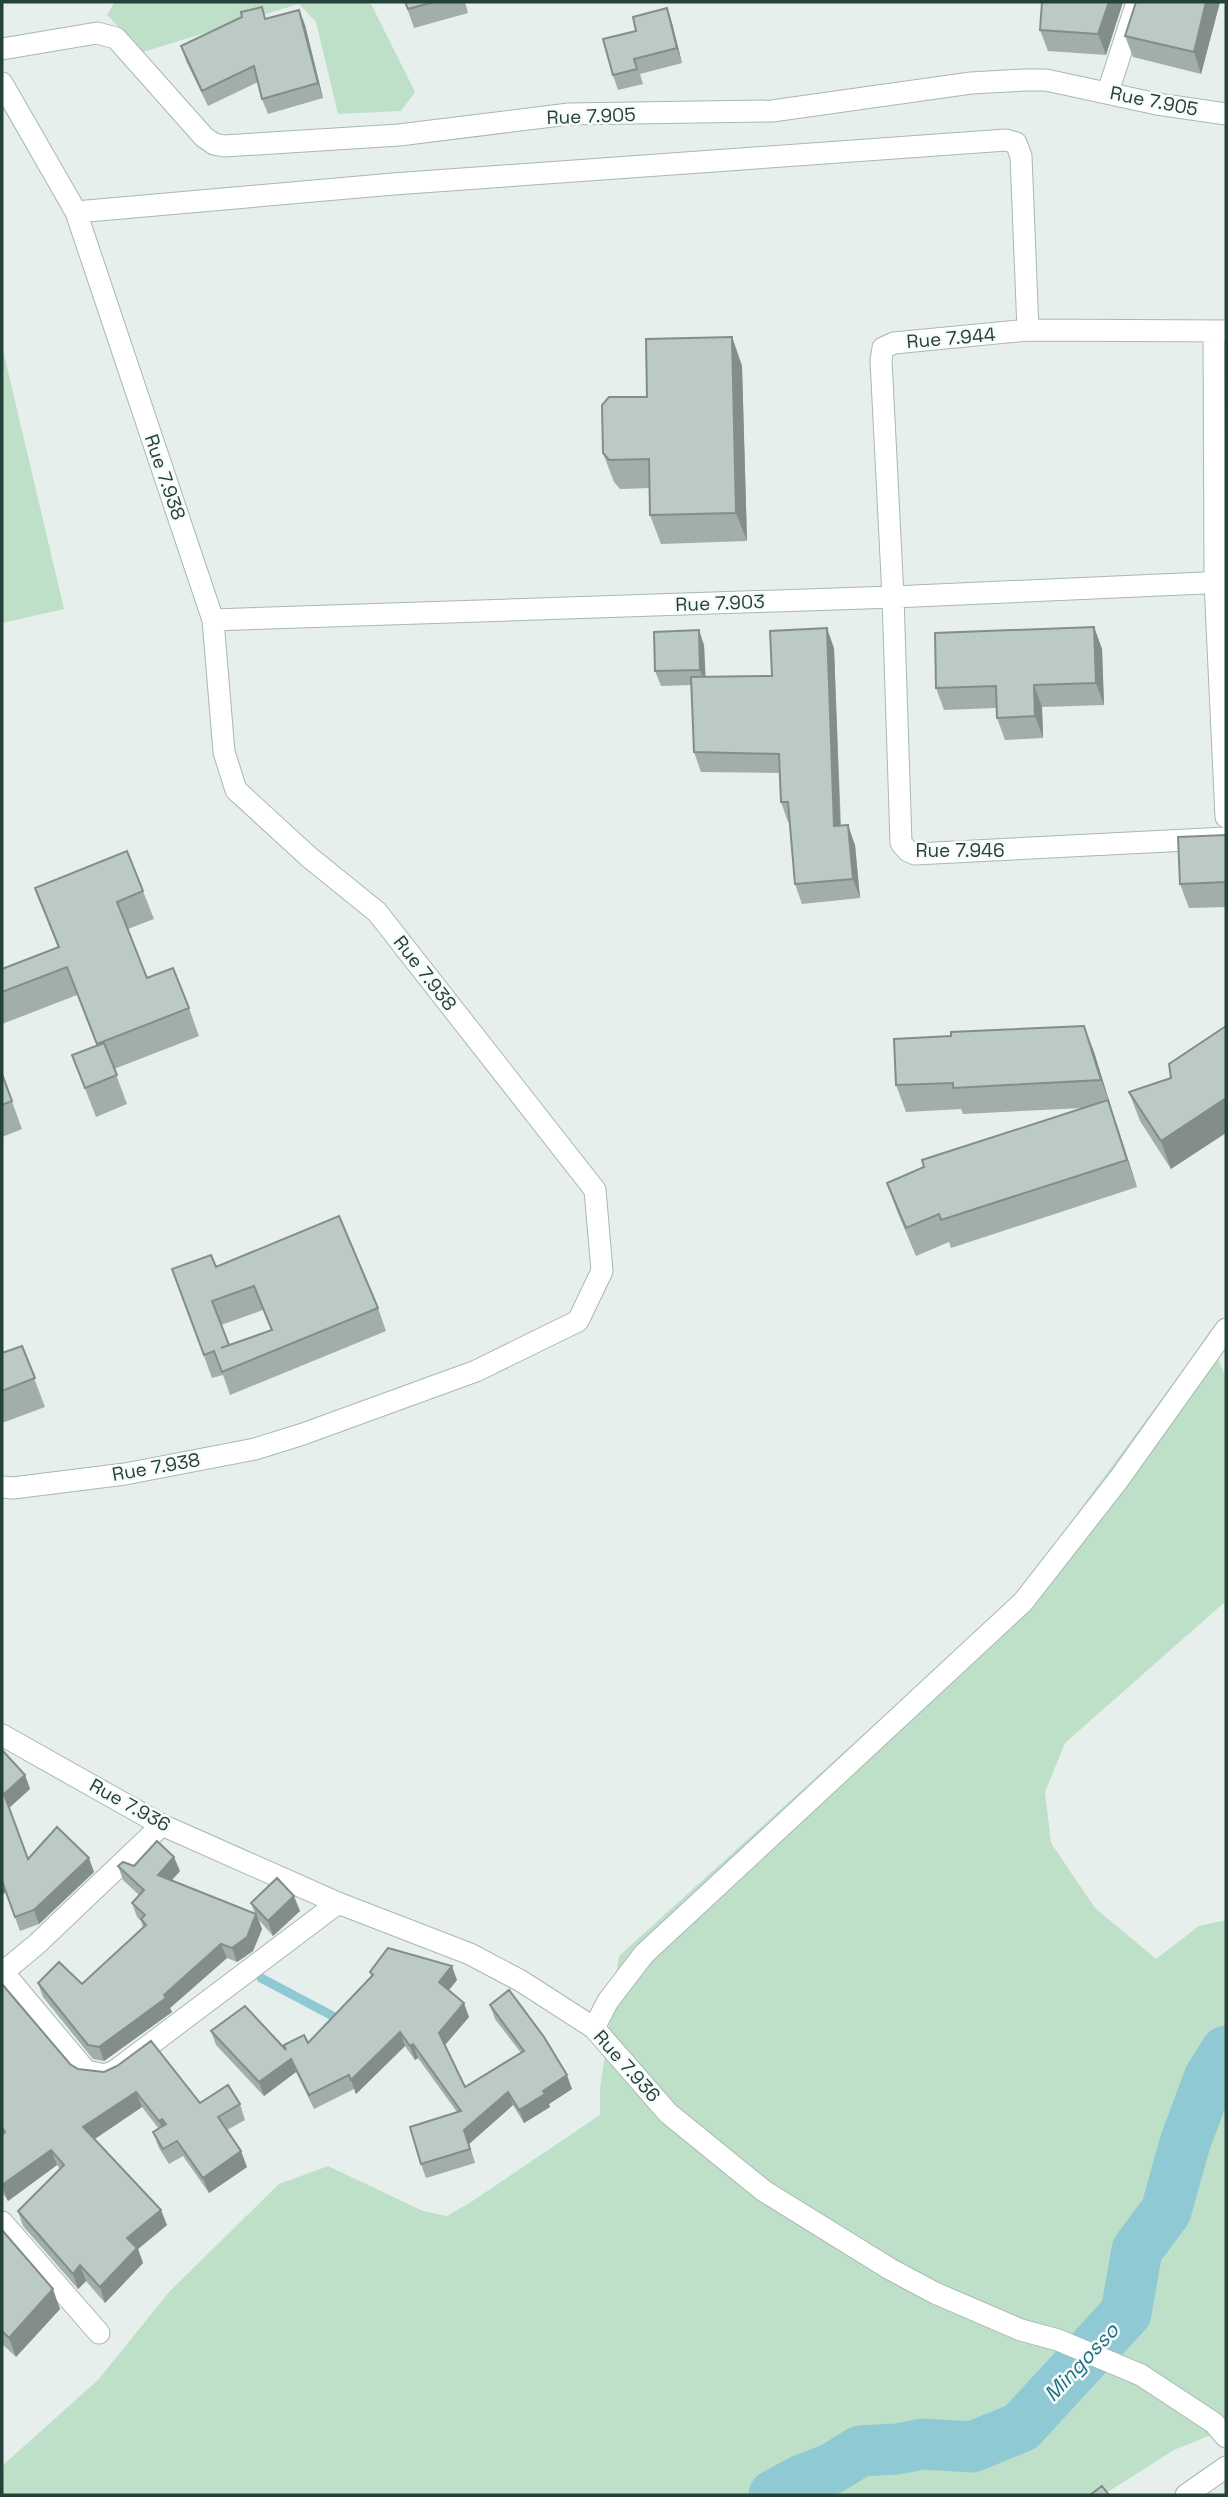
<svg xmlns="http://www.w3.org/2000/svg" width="1228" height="2497" font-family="'Space Grotesk',sans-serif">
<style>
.green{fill:#bfe0c8}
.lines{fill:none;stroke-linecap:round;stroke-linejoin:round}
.stream{stroke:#8ec9d4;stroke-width:9}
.river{stroke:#8ec9d4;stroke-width:51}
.minor-casing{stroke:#a8b8b2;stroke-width:23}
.minor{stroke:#fff;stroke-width:21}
.wall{fill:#a1aea9;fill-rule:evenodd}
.shaded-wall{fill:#838d89}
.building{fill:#bbcac4;stroke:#838d89;stroke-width:2;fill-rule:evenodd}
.labels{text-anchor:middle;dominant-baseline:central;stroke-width:5;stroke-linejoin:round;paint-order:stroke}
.street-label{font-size:19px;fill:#24423a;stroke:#f7fbf9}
.water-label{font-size:21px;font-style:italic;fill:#1c6f80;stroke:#f7fbf9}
</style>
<rect width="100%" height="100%" fill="#e6efeb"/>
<!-- green -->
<path class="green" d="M 115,2 L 370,2 L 415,92 L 401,111 L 338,114 L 316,22 L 299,4 L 143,52 L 107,15 Z
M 2,346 L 64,609 L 2,623 Z
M 1209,1335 L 1226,1378 L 1226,1601 L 1065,1743 L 1045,1792 L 1051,1843 L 1095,1908 L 1156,1959 L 1199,1926 L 1226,1920 L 1226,2429 L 1174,2450 L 1103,2495 L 2,2495 L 2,2466 L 98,2380 L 170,2291 L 279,2184 L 328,2166 L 423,2211 L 447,2216 L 471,2202 L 600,2115 L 600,2089 L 619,1956 L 1016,1596 Z"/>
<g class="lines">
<!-- stream -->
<path class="stream" d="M 261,1978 L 344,2022"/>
<!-- river -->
<path class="river" d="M 774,2495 L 804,2479 L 833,2468 L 860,2451 L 897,2449 L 923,2444 L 972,2447 L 1021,2427 L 1126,2313 L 1137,2250 L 1166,2211 L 1185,2143 L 1209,2078 L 1226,2051"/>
<defs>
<path id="minor" d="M 2,49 L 97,33 L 116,38 L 204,137 L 214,144 L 224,146 L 399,135 L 569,114 L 772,111 L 971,83 L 1025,80 L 1046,80 L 1157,104 L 1226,114
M 2,83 L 76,212 L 213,620 L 224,752 L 236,790 L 309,857 L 377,912 L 595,1190 L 602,1271 L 578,1321 L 476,1371 L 303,1434 L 255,1449 L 125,1474 L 13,1488 L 2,1487
M 1108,92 L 1137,2
M 76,212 L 393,184 L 1006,140 L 1016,143 L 1021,156 L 1028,330
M 1214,331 L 1215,582 L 1226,817
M 1226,331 L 1028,330 L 894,343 L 883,348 L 881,360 L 893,597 L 901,843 L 908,851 L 915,854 L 1226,838
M 213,620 L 893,597 L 1226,582
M 2,1735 L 162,1825 L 338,1903 L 470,1954 L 521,1981 L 594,2028 L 668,2113 L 764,2191 L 890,2269 L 935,2293 L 1021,2330 L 1058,2340 L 1141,2375 L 1214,2423 L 1226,2437
M 3,1972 L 86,2071 L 105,2075 L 115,2071 L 338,1903
M 2,1973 L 37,1944 L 162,1825
M 594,2028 L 608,2001 L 644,1954 L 1023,1602 L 1119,1479 L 1226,1329
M 2,2222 L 99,2333
M 1186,2495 L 1226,2467"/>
</defs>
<!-- minor casing -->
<use href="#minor" class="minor-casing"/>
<!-- minor -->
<use href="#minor" class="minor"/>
</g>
<!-- wall -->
<path class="wall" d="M 405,2 L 465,2 L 468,13 L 414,28 Z
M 1042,2 L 1123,2 L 1106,55 L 1048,51 L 1040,30 Z
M 1136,2 L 1220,2 L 1201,74 L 1133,57 L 1125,36 Z
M 667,8 L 672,23 L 682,63 L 640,74 L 643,84 L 618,90 L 613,75 L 636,31 Z
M 299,10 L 305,25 L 323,98 L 268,114 L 262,99 L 258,82 L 208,106 L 186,61 L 181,46 L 266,18 Z
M 732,337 L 742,366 L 747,541 L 661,544 L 650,515 L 650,488 L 620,489 L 614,482 L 603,453 L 647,397 Z
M 1094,627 L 1102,649 L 1104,705 L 1042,707 L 1043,738 L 1005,740 L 997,718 L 996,708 L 944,710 L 936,688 Z
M 704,645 L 705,677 L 772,676 L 834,648 L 841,826 L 855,845 L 860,898 L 802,904 L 795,884 L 789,822 L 788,822 L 781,802 L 780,773 L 701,772 L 694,752 L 691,685 L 661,686 L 655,671 Z
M 1226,835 L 1226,907 L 1189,908 L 1180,884 Z
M 35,888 L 143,891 L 154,919 L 128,929 L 147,978 L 189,1008 L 199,1036 L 114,1069 L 127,1104 L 96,1117 L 72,1055 L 97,1046 L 77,995 L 2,1024 L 2,969 L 58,948 Z
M 1084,1026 L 1094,1052 L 1111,1107 L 1110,1107 L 1137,1187 L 951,1248 L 949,1242 L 916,1256 L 897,1211 L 887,1183 L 924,1167 L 1083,1108 L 963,1114 L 961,1109 L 906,1112 L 896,1085 L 951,1036 Z
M 2,1074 L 22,1129 L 2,1137 Z
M 1171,1078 L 1171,1169 L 1140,1121 L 1129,1092 Z
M 216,1267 L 378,1308 L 386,1331 L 230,1395 L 223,1375 L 212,1378 L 172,1269 ZM 263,1310 L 271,1330 L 229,1345 L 221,1325 Z
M 22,1346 L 45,1407 L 2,1423 L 2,1353 Z
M 2,1750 L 25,1775 L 30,1789 L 9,1808 L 28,1859 L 94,1872 L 39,1924 L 20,1931 L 6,1892 L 2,1895 Z
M 118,1866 L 134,1866 L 180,1871 L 171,1881 L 255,1914 L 251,1903 L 300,1911 L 273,1936 L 259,1920 L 262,1929 L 253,1951 L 237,1962 L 227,1958 L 170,2008 L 172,2012 L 104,2061 L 93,2059 L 43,1997 L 38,1983 L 82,1984 L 143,1927 L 141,1921 L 137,1917 L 132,1903 L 139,1895 L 123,1880 Z
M 370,1972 L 457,1980 L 449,1990 L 469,2017 L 445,2045 L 465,2087 L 521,2053 L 495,2019 L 490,2005 L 572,2089 L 549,2104 L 550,2107 L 524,2123 L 513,2105 L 469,2144 L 475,2163 L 426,2178 L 421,2164 L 457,2112 L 418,2058 L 415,2060 L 405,2046 L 356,2094 L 354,2089 L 314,2109 L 296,2072 L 264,2096 L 216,2045 L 211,2031 L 285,2049 L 308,2043 L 372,1976 Z
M 2,1984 L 70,2064 L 78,2069 L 200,2103 L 240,2104 L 245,2120 L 227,2130 L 247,2167 L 209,2193 L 183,2156 L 169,2164 L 159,2148 L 153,2132 L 159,2129 L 142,2107 L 94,2139 L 167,2225 L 138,2249 L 143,2263 L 105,2303 L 86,2281 L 78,2289 L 23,2226 L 18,2211 L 60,2169 L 57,2165 L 8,2201 L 2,2192 Z
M 2,2230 L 60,2309 L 16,2357 L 2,2344 Z"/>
<!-- shaded-wall -->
<path class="shaded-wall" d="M 1109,2 L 1123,2 L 1106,55 L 1098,34 Z
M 1206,2 L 1220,2 L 1201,74 L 1194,52 Z
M 667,8 L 672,23 L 682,63 L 677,48 Z
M 299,10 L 305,25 L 323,98 L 318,83 Z
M 732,337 L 742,366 L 747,541 L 736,513 Z
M 1094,627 L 1102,649 L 1104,705 L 1096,683 Z
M 827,628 L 834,648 L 841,846 L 834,826 Z
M 699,630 L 704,645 L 706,685 L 700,670 Z
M 1034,685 L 1042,707 L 1043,738 L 1035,716 Z
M 848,825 L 855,845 L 860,898 L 853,879 Z
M 1084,1026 L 1094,1052 L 1111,1107 L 1101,1080 Z
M 1226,1098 L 1226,1133 L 1171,1169 L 1161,1141 Z
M 1108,1100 L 1118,1128 L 1137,1187 L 1127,1160 Z
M 25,1775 L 30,1789 L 9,1808 L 4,1794 Z
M 174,1857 L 180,1871 L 163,1890 L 158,1875 Z
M 89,1858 L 94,1872 L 39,1924 L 34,1910 Z
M 2,1881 L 6,1892 L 2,1895 Z
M 294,1896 L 300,1911 L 273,1936 L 268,1921 Z
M 256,1914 L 262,1929 L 253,1951 L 237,1962 L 232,1948 Z
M 221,1944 L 227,1958 L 170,2008 L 172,2012 L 104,2061 L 99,2047 L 164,1995 Z
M 452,1966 L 457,1980 L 444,1996 L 439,1982 Z
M 464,2003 L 469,2017 L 444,2046 L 439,2033 Z
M 400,2032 L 405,2046 L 356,2094 L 351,2080 Z
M 413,2044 L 418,2058 L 415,2060 L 410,2046 Z
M 291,2059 L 296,2072 L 264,2096 L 259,2082 Z
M 567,2075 L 572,2089 L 549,2104 L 550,2107 L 524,2123 L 519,2110 L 543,2091 Z
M 136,2092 L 142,2107 L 89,2143 L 83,2127 Z
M 508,2092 L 513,2105 L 469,2144 L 475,2163 L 464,2130 Z
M 162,2119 L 168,2134 L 165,2136 L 159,2121 Z
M 51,2150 L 57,2165 L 8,2201 L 2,2185 Z
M 241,2151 L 247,2167 L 209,2193 L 203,2178 Z
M 161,2210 L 167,2225 L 138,2249 L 143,2263 L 105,2303 L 100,2287 L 127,2238 Z
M 80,2265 L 86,2281 L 78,2289 L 73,2274 Z
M 53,2289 L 60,2309 L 16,2357 L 9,2338 Z"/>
<!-- building -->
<path class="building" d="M 405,2 L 434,2 L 408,9 Z
M 1042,2 L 1109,2 L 1098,34 L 1040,30 Z
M 1136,2 L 1206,2 L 1194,52 L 1125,36 Z
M 262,7 L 265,19 L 299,10 L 318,83 L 262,99 L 254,66 L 202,91 L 181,46 L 242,17 L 241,12 Z
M 667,8 L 677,48 L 634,59 L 637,69 L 613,75 L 603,39 L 636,31 L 633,17 Z
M 732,337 L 736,513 L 650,515 L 649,459 L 609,460 L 603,453 L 602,405 L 609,397 L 647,397 L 646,339 Z
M 1094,627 L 1096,683 L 1034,685 L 1035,716 L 997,718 L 996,686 L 936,688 L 935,633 Z
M 827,628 L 834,826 L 848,825 L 853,879 L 795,884 L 788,802 L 781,802 L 779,754 L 694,752 L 691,677 L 772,676 L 770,631 Z
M 699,630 L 700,670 L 655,671 L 654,632 Z
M 1226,835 L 1226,882 L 1180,884 L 1178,837 Z
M 127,851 L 143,891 L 117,902 L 147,978 L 173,968 L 189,1008 L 97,1044 L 67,967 L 2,992 L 2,969 L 59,947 L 35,888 Z
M 1084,1026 L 1101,1080 L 953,1088 L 953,1083 L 896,1085 L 894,1039 L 951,1036 L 951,1032 Z
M 1226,1026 L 1226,1098 L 1161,1141 L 1129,1092 L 1171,1078 L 1169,1064 Z
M 104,1043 L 117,1075 L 85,1088 L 72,1055 Z
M 2,1074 L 12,1101 L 2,1105 Z
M 1108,1100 L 1127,1160 L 941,1220 L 939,1214 L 906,1228 L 887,1183 L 924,1167 L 922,1160 Z
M 339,1216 L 378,1308 L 222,1372 L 214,1351 L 204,1355 L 172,1269 L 211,1255 L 216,1267 ZM 254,1286 L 272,1330 L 221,1348 L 229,1345 L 212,1301 Z
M 22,1346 L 35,1378 L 2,1391 L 2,1353 Z
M 2,1750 L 25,1775 L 4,1794 L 28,1859 L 57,1827 L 89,1858 L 34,1910 L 15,1917 L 2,1881 Z
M 157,1841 L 174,1857 L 158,1875 L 256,1914 L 247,1937 L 232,1948 L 221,1944 L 164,1995 L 166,1998 L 99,2047 L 88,2045 L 38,1983 L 59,1962 L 82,1984 L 146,1925 L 141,1919 L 145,1915 L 132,1903 L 144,1890 L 118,1866 L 123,1862 L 134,1866 Z
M 277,1878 L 294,1896 L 268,1921 L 251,1903 Z
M 388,1948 L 452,1966 L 439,1982 L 464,2003 L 439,2033 L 465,2087 L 524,2051 L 490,2005 L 509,1990 L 544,2037 L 567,2075 L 543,2091 L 545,2094 L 519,2110 L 508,2092 L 464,2130 L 470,2149 L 421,2164 L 410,2127 L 461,2111 L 413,2044 L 410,2046 L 400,2032 L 351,2080 L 349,2075 L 309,2095 L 291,2059 L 259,2082 L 211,2031 L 245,2006 L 286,2050 L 284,2045 L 304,2035 L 308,2043 L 373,1975 L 370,1972 Z
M 2,1984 L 70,2064 L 78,2069 L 104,2072 L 117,2066 L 151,2041 L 200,2103 L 228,2085 L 240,2104 L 218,2117 L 241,2151 L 203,2178 L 177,2141 L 163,2149 L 153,2132 L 166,2124 L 162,2119 L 159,2121 L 136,2092 L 83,2127 L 161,2210 L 127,2238 L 137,2248 L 100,2287 L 80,2265 L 73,2274 L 18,2211 L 64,2165 L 51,2150 L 2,2185 L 2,2135 L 5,2132 L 2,2128 Z
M 2,2230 L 53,2289 L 9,2338 L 2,2331 Z
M 1102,2486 L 1109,2495 L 1090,2495 Z"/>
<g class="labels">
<!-- street labels -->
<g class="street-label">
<text transform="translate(1154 101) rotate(11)">Rue 7.905</text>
<text transform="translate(591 116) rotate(-2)">Rue 7.905</text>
<text transform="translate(951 338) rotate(-5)">Rue 7.944</text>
<text transform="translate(165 477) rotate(71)">Rue 7.938</text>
<text transform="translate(720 603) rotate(-2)">Rue 7.903</text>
<text x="960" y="850">Rue 7.946</text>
<text transform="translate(425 973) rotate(52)">Rue 7.938</text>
<text transform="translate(156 1467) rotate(-10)">Rue 7.938</text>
<text transform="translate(130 1805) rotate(29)">Rue 7.936</text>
<text transform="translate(627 2066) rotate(48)">Rue 7.936</text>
</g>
<!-- water labels -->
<g class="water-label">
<text transform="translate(1081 2362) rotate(-47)">Mingosso</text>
</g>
</g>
<!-- border -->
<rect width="1228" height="2497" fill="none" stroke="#24423a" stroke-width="7"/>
</svg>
